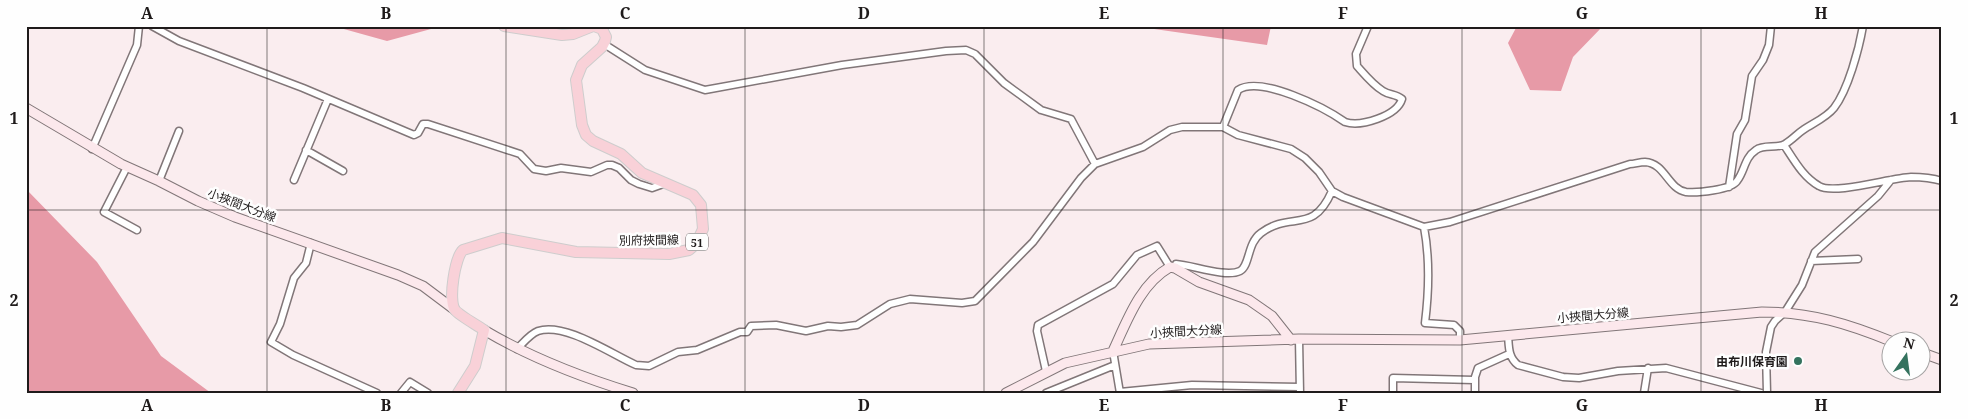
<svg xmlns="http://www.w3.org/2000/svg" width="1968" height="419" font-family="'Noto Serif','Noto Sans JP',serif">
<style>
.forest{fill:#e79aa7}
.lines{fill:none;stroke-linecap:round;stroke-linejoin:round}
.minor-casing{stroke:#817678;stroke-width:9}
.secondary-casing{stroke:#817678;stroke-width:11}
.primary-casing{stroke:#cecdcd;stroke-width:12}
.minor{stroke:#fff;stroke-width:6}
.secondary{stroke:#fce8ec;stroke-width:9}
.primary{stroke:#f9d1d8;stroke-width:10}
.grid{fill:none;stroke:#1f1b1b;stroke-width:1;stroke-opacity:0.55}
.poi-dot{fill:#34725e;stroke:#fefefe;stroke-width:2}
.labels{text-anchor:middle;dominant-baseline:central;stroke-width:5;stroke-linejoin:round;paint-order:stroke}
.shield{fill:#fefefe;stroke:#625f5f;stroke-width:1}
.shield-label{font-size:11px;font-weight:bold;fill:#1f1b1b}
.street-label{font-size:12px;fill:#1f1b1b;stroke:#fefefe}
.poi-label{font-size:12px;font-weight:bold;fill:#1f1b1b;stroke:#fefefe;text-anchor:end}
.neatline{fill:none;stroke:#1f1b1b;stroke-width:2}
.grid-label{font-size:16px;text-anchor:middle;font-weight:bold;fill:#1f1b1b}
</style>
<rect width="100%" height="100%" fill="#faedef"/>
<!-- forest -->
<path class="forest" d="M 333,26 L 442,26 L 387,41 Z
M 1133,26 L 1271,26 L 1267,45 Z
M 1517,26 L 1603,26 L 1573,57 L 1561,91 L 1530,90 L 1508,43 Z
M 27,190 L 97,262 L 161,356 L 211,393 L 26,393 Z"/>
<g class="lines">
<defs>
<path id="minor" d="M 152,26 L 179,41 L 303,88 L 414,135 L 418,133 L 423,124 L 428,124 L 520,154 L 534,169 L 546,171 L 561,168 L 591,172 L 607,165 L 612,165 L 619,168 L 631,180 L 639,184 L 652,188 L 666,183
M 604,44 L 645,70 L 705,90 L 842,65 L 946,51 L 966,50 L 975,54 L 1004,83 L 1041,110 L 1071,119 L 1095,164
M 1223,127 L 1238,90 C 1261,75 1325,108 1345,122 C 1361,127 1397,116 1402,99 C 1396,94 1389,95 1383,91 C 1373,85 1365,75 1357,66 L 1356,54 L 1368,26
M 1784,145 C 1794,160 1803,177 1819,186 C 1834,195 1890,178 1911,177 C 1921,177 1932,178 1942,181
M 92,149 L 137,45 L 139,26
M 306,150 L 343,171
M 127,167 L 104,212 L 137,230
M 294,180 L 328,99
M 159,181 L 179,131
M 1729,187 L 1737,134 L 1745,120 L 1752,76 L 1763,60 L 1769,45 L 1771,26
M 1424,227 C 1430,259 1429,291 1425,323 L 1454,325 L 1460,331 L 1460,340
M 311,243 L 306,263 L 294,278 L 280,324 L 271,342 L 293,355 L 377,393
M 1811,261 L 1858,259
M 1175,268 L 1176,264 C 1192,265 1226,278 1240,271 C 1250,266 1247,243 1261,233 C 1292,210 1312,236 1332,191
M 1508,335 C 1509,347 1508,357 1518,365 L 1563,377 L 1579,378 L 1618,371 L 1666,368 L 1761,393
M 1299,339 L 1300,393
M 517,349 C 523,343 530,334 538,331 C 565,322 611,354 636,365 L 649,366 L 678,352 L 697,350 L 740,332 L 747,332 L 751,326 L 776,325 L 806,331 L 828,326 L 841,327 L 857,325 L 890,304 L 910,299 L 962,303 L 975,301 L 1033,242 L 1081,178 L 1095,164 L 1143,147 L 1170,130 L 1182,127 L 1223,127 L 1238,135 L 1291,149 L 1305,158 L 1319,172 L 1332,191 L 1343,197 L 1424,227 L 1450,222 L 1630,164 C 1634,164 1640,162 1645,162 C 1665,163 1668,189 1686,192 C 1697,193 1731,190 1737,181 C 1745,171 1744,158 1756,150 C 1764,144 1777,149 1785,144 C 1792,140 1797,134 1803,130 C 1813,123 1826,118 1834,108 C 1848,90 1859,49 1863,26
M 1113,351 L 1120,393
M 1046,371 L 1037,331 L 1038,325 L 1113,284 L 1137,255 L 1157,246 L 1170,267
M 1120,392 L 1192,385 L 1300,387
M 401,393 L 410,382 L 428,393
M 1046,393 L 1115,365
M 1393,393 L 1393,378 L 1474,380
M 1475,393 L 1475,377 L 1478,368 L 1509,354
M 1644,393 L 1648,368
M 1767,393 L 1766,352 L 1771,327 L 1775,321 L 1785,312 L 1802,285 L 1815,252 L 1878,196 L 1891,180"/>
<path id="secondary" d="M 26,108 L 121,164 L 159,181 L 198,201 L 235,217 L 398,275 L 423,286 L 455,310
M 484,330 C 531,358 581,377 633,393
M 1113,351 C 1127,321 1140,284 1170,267 L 1175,268 L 1199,282 L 1249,300 L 1272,316 L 1291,340
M 1920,352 L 1942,360
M 1006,393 L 1065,363 L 1149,344 L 1299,339 L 1460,340 L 1762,312 C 1811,312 1849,324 1893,342"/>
<path id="primary" d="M 504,26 L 562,35 L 573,34 L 593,26
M 458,393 L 475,366 L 484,330 C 477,325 460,316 455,310 C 448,300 455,257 463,250 L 502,238 L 576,252 L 669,254 L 689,250 L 696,244 L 703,229 L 701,205 L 693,195 L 642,173 L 621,154 L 593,141 L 586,135 L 582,125 L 576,80 L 582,65 L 602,47 L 605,41 L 606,37 L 602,29 L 594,26"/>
</defs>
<!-- minor casing -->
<use href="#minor" class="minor-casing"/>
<!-- secondary casing -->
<use href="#secondary" class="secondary-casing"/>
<!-- primary casing -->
<use href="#primary" class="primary-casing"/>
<!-- minor -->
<use href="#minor" class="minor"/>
<!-- secondary -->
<use href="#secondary" class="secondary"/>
<!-- primary -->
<use href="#primary" class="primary"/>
</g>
<!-- grid -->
<path class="grid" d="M 267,26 L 267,393M 506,26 L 506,393M 745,26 L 745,393M 984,26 L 984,393M 1223,26 L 1223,393M 1462,26 L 1462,393M 1701,26 L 1701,393M 26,210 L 1942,210"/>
<!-- markers -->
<circle class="poi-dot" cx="1798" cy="361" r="5"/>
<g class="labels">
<!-- shield labels -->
<rect class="shield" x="686" y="233.5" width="22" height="17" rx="4"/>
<g class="shield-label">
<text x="697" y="242">51</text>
</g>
<!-- street labels -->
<g class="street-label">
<text transform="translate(242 205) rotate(21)">小挾間大分線</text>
<text transform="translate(649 240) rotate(-1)">別府挾間線</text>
<text transform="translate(1593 315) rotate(-5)">小挾間大分線</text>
<text transform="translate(1186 331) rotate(-3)">小挾間大分線</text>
</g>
<!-- poi labels -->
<g class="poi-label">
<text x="1788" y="361">由布川保育園</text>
</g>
</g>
<!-- border -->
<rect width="1968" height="419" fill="none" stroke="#fefefe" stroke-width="55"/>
<!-- north arrow -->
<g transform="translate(1906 356) rotate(14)"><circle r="24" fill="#fefefe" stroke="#a5a3a3"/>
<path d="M0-4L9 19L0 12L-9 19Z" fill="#34725e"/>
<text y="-8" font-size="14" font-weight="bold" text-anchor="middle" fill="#1f1b1b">N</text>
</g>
<rect x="28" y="28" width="1912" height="364" class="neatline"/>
<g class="grid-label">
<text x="147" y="19">A</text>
<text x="386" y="19">B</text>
<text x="625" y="19">C</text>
<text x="864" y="19">D</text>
<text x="1104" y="19">E</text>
<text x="1343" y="19">F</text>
<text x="1582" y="19">G</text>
<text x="1821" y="19">H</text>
<text x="14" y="124">1</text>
<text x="1954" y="124">1</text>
<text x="14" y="306">2</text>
<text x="1954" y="306">2</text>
<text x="147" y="411">A</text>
<text x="386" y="411">B</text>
<text x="625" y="411">C</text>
<text x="864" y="411">D</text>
<text x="1104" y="411">E</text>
<text x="1343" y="411">F</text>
<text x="1582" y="411">G</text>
<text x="1821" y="411">H</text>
</g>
</svg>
